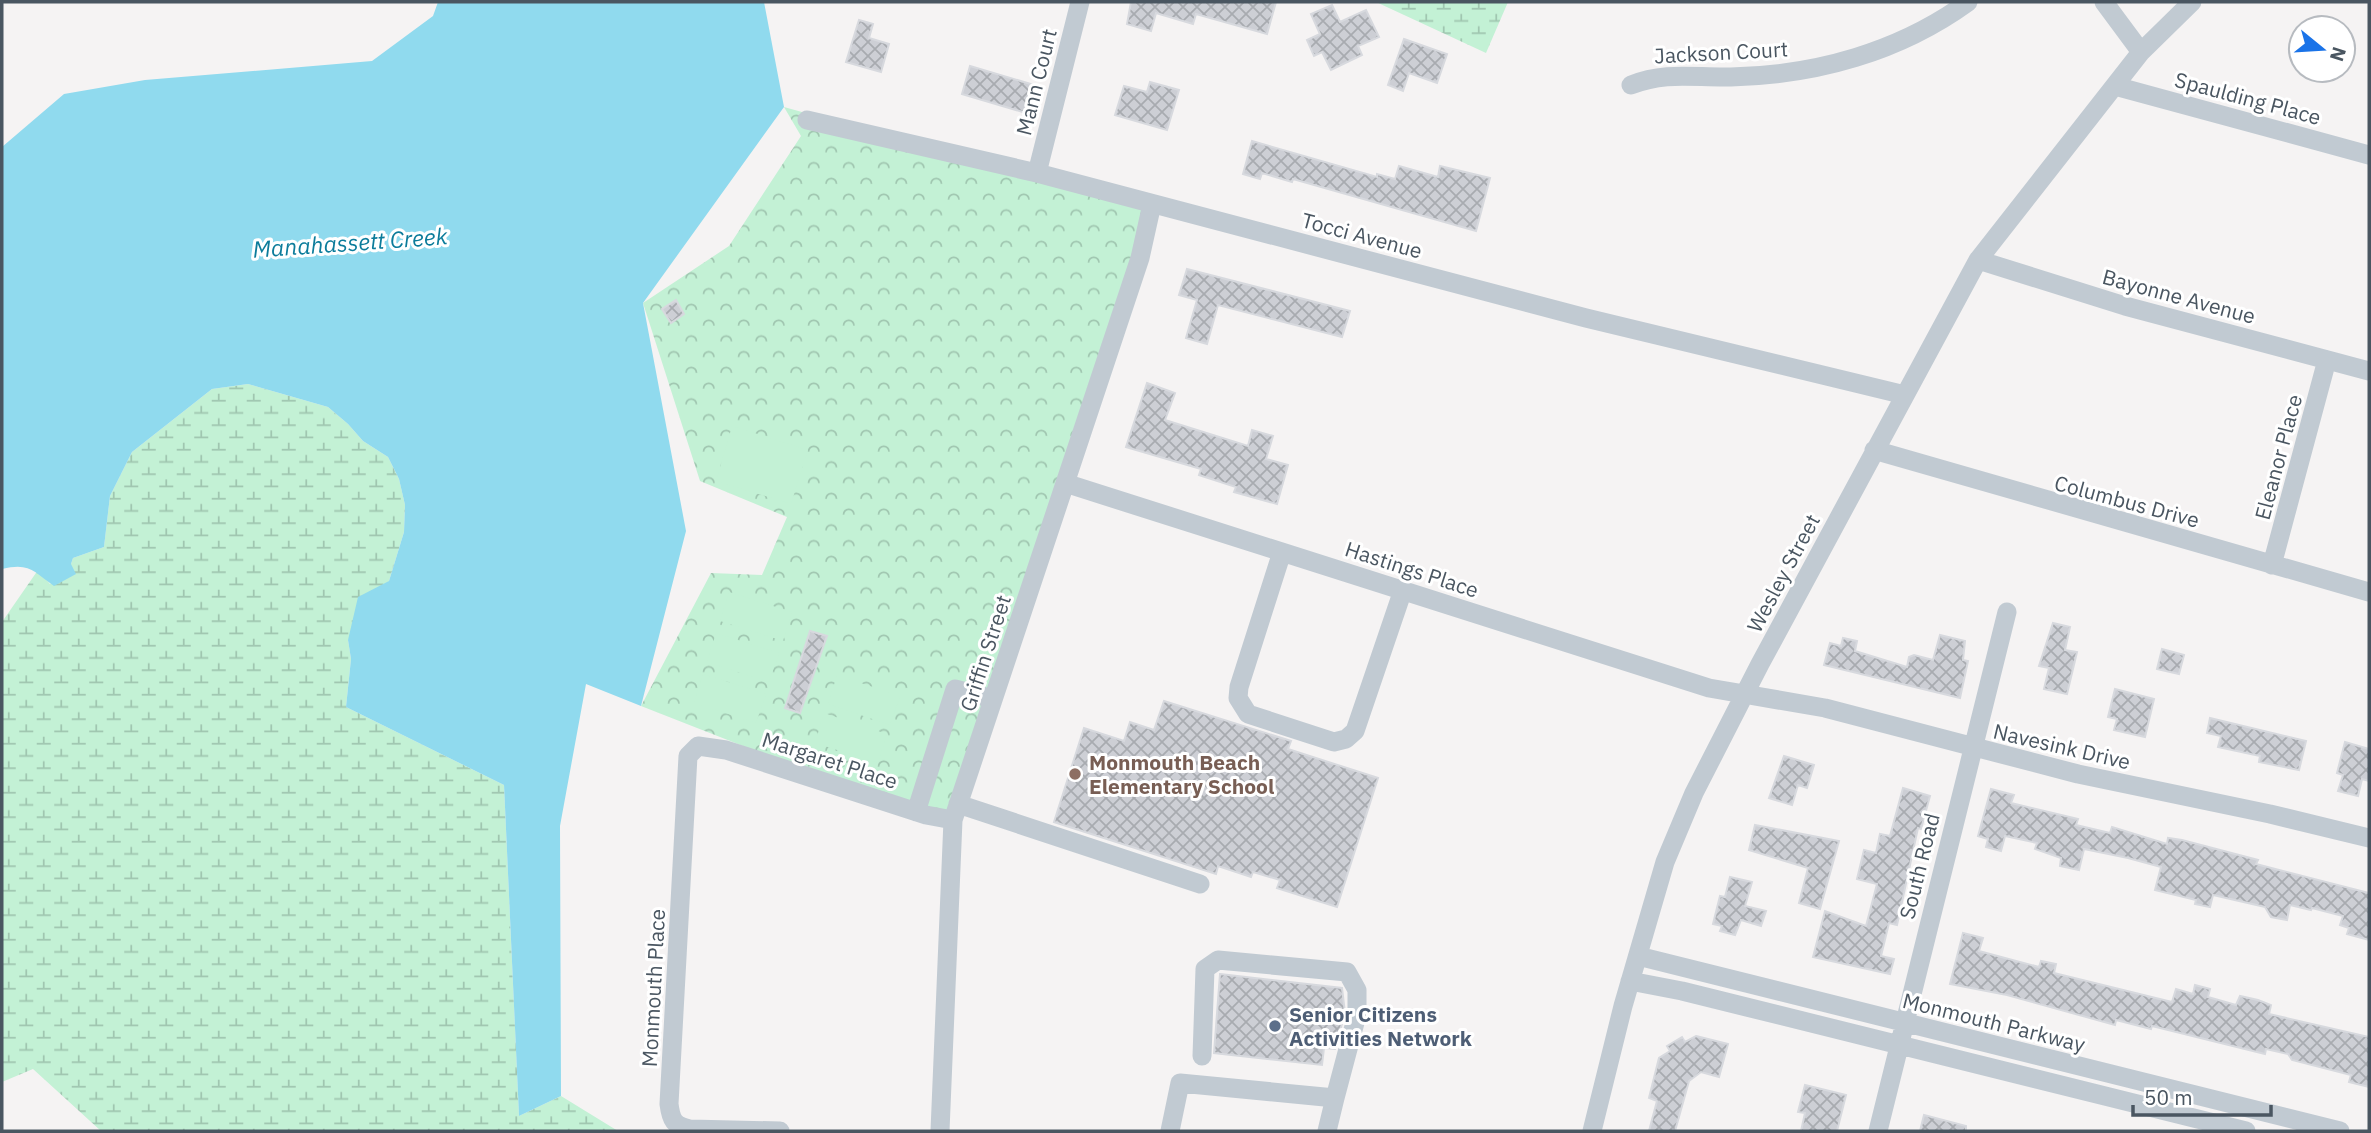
<svg xmlns="http://www.w3.org/2000/svg" width="2371" height="1133" font-family="'IBM Plex Sans',sans-serif">
<style>
.forest{fill:url(#forest-crowns)}
.wetland{fill:url(#wetland-marsh)}
.pitch{fill:#c3f1d5}
.water{fill:#90daee}
.building{fill:url(#building-cross-hatch);stroke:#d7d9de;stroke-width:2}
.lines{fill:none;stroke-linecap:round;stroke-linejoin:round}
.minor{stroke:#c1cad2;stroke-width:19}
.education-dot{fill:#8d6e63;stroke:#fff;stroke-width:2.5}
.service-dot{fill:#5c6f8a;stroke:#fff;stroke-width:2.5}
.labels{text-anchor:middle;dominant-baseline:central;stroke-width:6;stroke-linejoin:round;paint-order:stroke}
.street-label{font-size:21px;fill:#4a5661;stroke:#fff}
.education-label{font-size:21px;font-weight:bold;fill:#785e54;stroke:#fff;text-anchor:start}
.service-label{font-size:21px;font-weight:bold;fill:#4e5e75;stroke:#fff;text-anchor:start}
.water-label{font-size:23px;font-style:italic;fill:#0c7c9b;stroke:#fff}
</style>
<defs>
<pattern id="forest-crowns" width="20" height="18" patternUnits="userSpaceOnUse" patternTransform="scale(1.75)"><rect width="20" height="18" fill="#c3f1d5"/><path d="M2 6a3 3 0 1 1 6 0M12 15a3 3 0 1 1 6 0" fill="none" stroke="#a0c6b0"/></pattern>
<pattern id="wetland-marsh" width="20" height="14" patternUnits="userSpaceOnUse" patternTransform="scale(1.75)"><rect width="20" height="14" fill="#c3f1d5"/><path d="M1 5h8M5 5V1M11 12h8M15 12V8" fill="none" stroke="#a0c6b0"/></pattern>
<pattern id="building-cross-hatch" width="8" height="8" patternUnits="userSpaceOnUse" patternTransform="scale(1.75)"><rect width="8" height="8" fill="#cdcfd5"/><path d="M0 0l8 8M0 8l8-8" fill="none" stroke="#a8abb0"/></pattern>
</defs>
<rect width="100%" height="100%" fill="#f5f3f3"/>
<!-- forest -->
<path class="forest" d="M 784,107 L 1154,210 L 947,826 L 641,706 L 711,573 L 762,575 L 787,517 L 700,481 L 643,303 L 729,246 L 801,136 Z"/>
<!-- wetland -->
<path class="wetland" d="M 1376,2 L 1508,2 L 1486,53 Z
M 248,384 L 328,407 L 348,424 L 363,441 L 388,457 L 399,479 L 405,505 L 404,532 L 389,581 L 348,640 L 351,659 L 346,707 L 504,785 L 519,1116 L 561,1096 L 618,1131 L 101,1131 L 33,1069 L 2,1082 L 2,622 L 38,570 L 50,584 L 71,564 L 73,558 L 104,547 L 110,496 L 132,452 L 212,389 Z"/>
<!-- pitch -->
<path class="pitch" d="M 732,426 L 808,450 L 791,504 L 716,481 Z
M 729,592 L 792,612 L 783,641 L 720,621 Z
M 716,633 L 779,653 L 769,682 L 707,662 Z
M 703,674 L 766,694 L 756,723 L 694,703 Z
M 837,675 L 900,696 L 890,725 L 828,704 Z
M 824,713 L 887,734 L 878,763 L 815,743 Z"/>
<!-- water -->
<path class="water" d="M 438,2 L 764,2 L 784,107 L 643,303 L 686,531 L 641,706 L 586,684 L 560,826 L 561,1096 L 519,1116 L 504,785 L 346,707 L 351,659 L 348,640 L 358,597 L 389,581 L 404,532 L 405,505 L 399,479 L 388,457 L 363,441 L 348,424 L 328,407 L 248,384 L 212,389 L 132,452 L 110,496 L 104,547 L 73,558 L 71,564 L 76,574 L 54,586 C 34,572 30,562 2,569 L 2,147 L 64,94 L 145,80 L 372,61 L 433,16 Z"/>
<!-- building -->
<path class="building" d="M 1131,2 L 1276,2 L 1267,34 L 1196,14 L 1193,24 L 1156,13 L 1151,31 L 1127,24 Z
M 1332,5 L 1340,22 L 1366,10 L 1379,37 L 1358,46 L 1362,55 L 1331,70 L 1322,52 L 1314,56 L 1307,40 L 1320,34 L 1311,14 Z
M 859,20 L 873,24 L 869,38 L 889,44 L 881,72 L 846,62 Z
M 1404,39 L 1447,54 L 1437,83 L 1409,73 L 1403,91 L 1388,85 Z
M 970,66 L 1034,85 L 1026,113 L 962,94 Z
M 1150,82 L 1179,90 L 1167,130 L 1115,115 L 1124,86 L 1147,92 Z
M 1252,141 L 1377,177 L 1377,174 L 1395,179 L 1399,166 L 1438,177 L 1440,166 L 1490,178 L 1476,231 L 1293,179 L 1292,182 L 1262,173 L 1260,179 L 1243,174 Z
M 1187,269 L 1350,311 L 1342,337 L 1218,305 L 1207,344 L 1186,338 L 1197,300 L 1179,295 Z
M 676,300 L 684,314 L 671,323 L 662,309 Z
M 1147,383 L 1175,393 L 1165,420 L 1248,446 L 1252,430 L 1273,436 L 1266,459 L 1288,465 L 1277,504 L 1234,492 L 1236,487 L 1199,475 L 1201,469 L 1126,447 Z
M 2053,623 L 2070,627 L 2065,650 L 2077,652 L 2067,694 L 2044,689 L 2049,668 L 2039,666 Z
M 810,631 L 827,636 L 800,713 L 785,708 Z
M 1940,635 L 1965,641 L 1963,660 L 1968,661 L 1960,698 L 1824,665 L 1830,643 L 1841,646 L 1843,638 L 1857,641 L 1855,651 L 1907,667 L 1909,657 L 1914,655 L 1933,660 Z
M 2162,649 L 2184,655 L 2179,674 L 2157,669 Z
M 2115,689 L 2154,699 L 2145,737 L 2114,730 L 2117,719 L 2108,717 Z
M 1164,701 L 1291,741 L 1288,749 L 1378,778 L 1337,907 L 1277,888 L 1280,880 L 1253,872 L 1251,877 L 1218,866 L 1216,874 L 1054,822 L 1084,728 L 1124,741 L 1130,722 L 1154,730 Z
M 2210,718 L 2306,741 L 2299,770 L 2259,762 L 2260,756 L 2218,747 L 2221,736 L 2207,733 Z
M 2345,742 L 2369,749 L 2369,781 L 2362,779 L 2358,796 L 2338,791 L 2343,775 L 2337,773 Z
M 1784,756 L 1814,765 L 1807,788 L 1798,785 L 1792,805 L 1769,798 Z
M 1903,788 L 1930,796 L 1921,829 L 1918,828 L 1897,925 L 1889,923 L 1881,956 L 1894,959 L 1890,974 L 1813,957 L 1825,911 L 1866,926 L 1877,884 L 1857,879 L 1864,850 L 1876,853 L 1880,834 L 1890,836 Z
M 1991,789 L 2014,795 L 2011,803 L 2078,819 L 2076,825 L 2110,833 L 2112,827 L 2167,844 L 2168,838 L 2182,840 L 2258,860 L 2256,864 L 2369,893 L 2369,940 L 2347,934 L 2349,928 L 2340,925 L 2343,916 L 2312,908 L 2311,910 L 2290,905 L 2287,920 L 2271,917 L 2265,907 L 2213,895 L 2210,907 L 2195,904 L 2196,900 L 2155,890 L 2161,867 L 2128,858 L 2084,849 L 2079,870 L 2060,866 L 2061,858 L 2035,849 L 2037,843 L 2005,836 L 2001,851 L 1986,847 L 1988,839 L 1978,836 Z
M 1755,825 L 1839,841 L 1820,909 L 1799,903 L 1808,868 L 1749,850 Z
M 1730,877 L 1752,882 L 1745,906 L 1766,911 L 1761,926 L 1741,920 L 1735,935 L 1720,931 L 1722,926 L 1713,924 L 1720,896 L 1725,897 Z
M 1963,933 L 1983,938 L 1979,951 L 2039,967 L 2041,961 L 2056,964 L 2054,973 L 2172,1002 L 2176,989 L 2193,994 L 2195,985 L 2210,989 L 2208,997 L 2236,1005 L 2240,996 L 2258,1000 L 2271,1005 L 2269,1014 L 2369,1037 L 2369,1087 L 2349,1082 L 2351,1075 L 2292,1060 L 2288,1054 L 2266,1049 L 2265,1054 L 2152,1026 L 2151,1029 L 2116,1020 L 2115,1025 L 2007,995 L 1950,984 Z
M 1220,974 L 1342,988 L 1345,1013 L 1335,1049 L 1324,1048 L 1322,1065 L 1214,1053 Z
M 1696,1036 L 1728,1044 L 1719,1077 L 1701,1072 L 1689,1081 L 1675,1131 L 1649,1131 L 1657,1101 L 1649,1098 L 1659,1058 L 1670,1051 L 1667,1046 L 1682,1037 L 1685,1042 Z
M 1805,1085 L 1846,1095 L 1837,1131 L 1801,1131 L 1805,1113 L 1798,1112 Z
M 1924,1115 L 1966,1126 L 1966,1131 L 1920,1131 Z"/>
<g class="lines">
<!-- minor -->
<path class="minor" d="M 2104,2 L 2141,52
M 1631,85 C 1666,71 1695,78 1731,77 C 1816,75 1899,52 1968,2
M 2115,86 L 2369,155
M 807,120 L 1037,173 L 1586,318 L 1905,395
M 1037,173 L 1080,2
M 1978,260 L 2125,306 L 2369,371
M 1874,450 L 2369,592
M 1065,483 L 1709,688 L 1825,708 L 2078,774 L 2270,814 L 2369,838
M 1282,552 L 1239,687 L 1238,698 L 1248,714 L 1334,742 L 1346,739 L 1355,731 L 1403,590
M 2272,565 L 2327,360
M 958,804 L 1200,884
M 916,812 L 955,689 L 993,699
M 1638,956 L 2340,1131
M 1630,981 L 1682,991 L 2246,1131
M 1202,1056 L 1205,969 L 1218,960 L 1347,972 L 1357,990 L 1357,1015 L 1335,1098
M 780,1131 L 690,1129 C 674,1126 671,1120 669,1104 L 688,756 L 698,746 L 726,750 L 926,815 L 953,820
M 940,1131 L 953,820 L 1140,258 L 1152,204
M 1170,1131 L 1180,1083 L 1335,1098 L 1327,1131
M 1592,1131 L 1623,1006 L 1665,862 L 1694,793 L 1760,664 L 1978,260 L 2141,52 L 2192,2
M 1878,1131 L 2007,612"/>
</g>
<!-- markers -->
<circle class="education-dot" cx="1075" cy="774" r="7"/>
<circle class="service-dot" cx="1275" cy="1026" r="7"/>
<g class="labels">
<!-- street labels -->
<g class="street-label">
<text transform="translate(1721 52) rotate(-3)">Jackson Court</text>
<text transform="translate(1036 82) rotate(-76)">Mann Court</text>
<text transform="translate(2248 98) rotate(15)">Spaulding Place</text>
<text transform="translate(1362 235) rotate(15)">Tocci Avenue</text>
<text transform="translate(2179 296) rotate(15)">Bayonne Avenue</text>
<text transform="translate(2278 457) rotate(-75)">Eleanor Place</text>
<text transform="translate(2127 501) rotate(15)">Columbus Drive</text>
<text transform="translate(1412 569) rotate(18)">Hastings Place</text>
<text transform="translate(1783 573) rotate(-62)">Wesley Street</text>
<text transform="translate(985 653) rotate(-72)">Griffin Street</text>
<text transform="translate(2062 746) rotate(13)">Navesink Drive</text>
<text transform="translate(830 760) rotate(18)">Margaret Place</text>
<text transform="translate(1919 866) rotate(-76)">South Road</text>
<text transform="translate(653 988) rotate(-87)">Monmouth Place</text>
<text transform="translate(1994 1022) rotate(14)">Monmouth Parkway</text>
</g>
<!-- education labels -->
<g class="education-label">
<text x="1089" y="762">Monmouth Beach<tspan x="1089" dy="24">Elementary School</tspan></text>
</g>
<!-- service labels -->
<g class="service-label">
<text x="1289" y="1014">Senior Citizens<tspan x="1289" dy="24">Activities Network</tspan></text>
</g>
<!-- water labels -->
<g class="water-label">
<text transform="translate(350 242) rotate(-4)">Manahassett Creek</text>
</g>
</g>
<!-- border -->
<rect width="2371" height="1133" fill="none" stroke="#4a5661" stroke-width="7"/>
<!-- north arrow -->
<g transform="translate(2322 49) rotate(108)"><circle r="33" fill="#ffffff" stroke="#b7bbc0" stroke-width="2"/>
<path d="M0-5L12 26L0 18L-12 26Z" fill="#1a73e8"/>
<text y="-10" font-size="19" font-weight="bold" text-anchor="middle" fill="#4a5661">N</text>
</g>
<!-- scale -->
<path d="M2133 1105v10h138v-10" fill="none" stroke="#4a5661" stroke-width="3.5"/>
<text x="2144" y="1105" font-size="21" fill="#4a5661" stroke="#ffffff" stroke-width="5" paint-order="stroke">50 m</text>
</svg>
